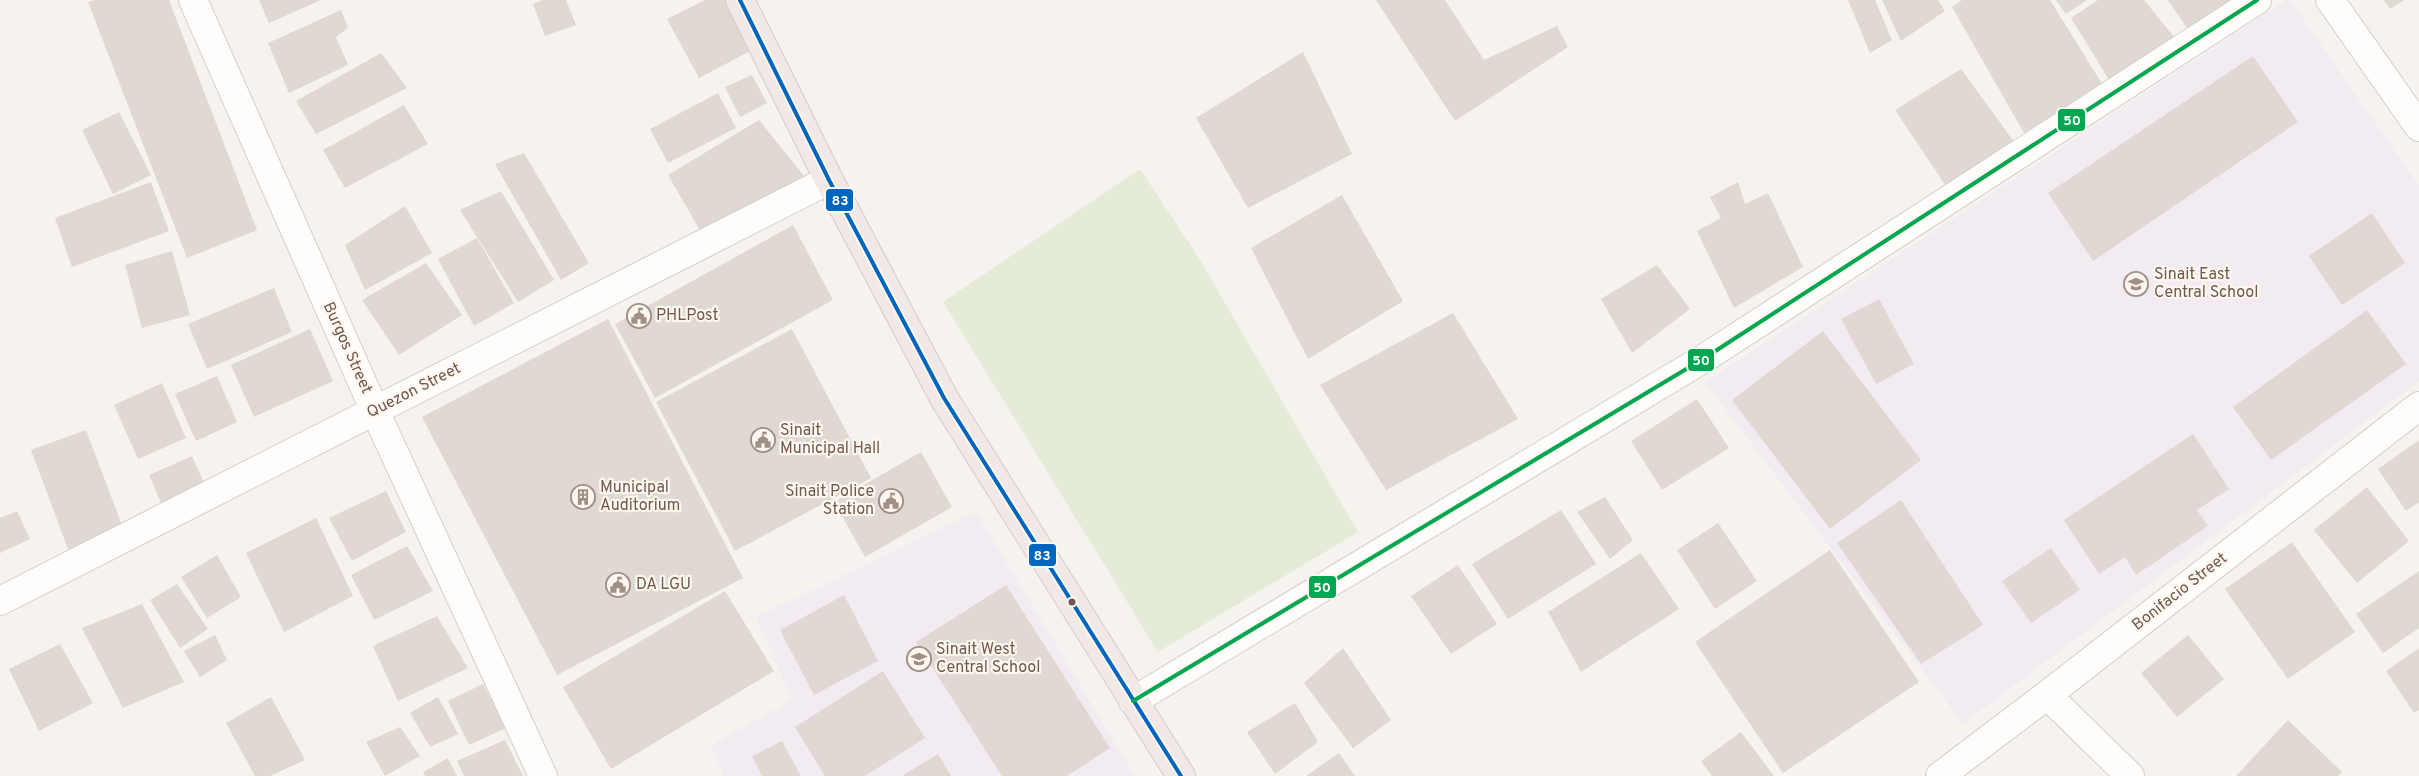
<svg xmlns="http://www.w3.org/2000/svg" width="2419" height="776" font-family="Overpass,sans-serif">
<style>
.education{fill:#f3ebf2}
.green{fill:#e4ebd9}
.building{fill:#dfd8d3}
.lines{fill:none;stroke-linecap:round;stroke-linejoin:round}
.street-casing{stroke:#d3cec8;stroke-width:30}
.highway-casing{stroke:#d4ccc8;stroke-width:30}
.street{stroke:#fefdfc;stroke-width:28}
.highway{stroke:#f0e9e6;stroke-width:28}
.bus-1-casing{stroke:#fdf7ef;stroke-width:8}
.bus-2-casing{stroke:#fdf7ef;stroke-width:8}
.bus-1{stroke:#0065bd;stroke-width:4}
.bus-2{stroke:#00a651;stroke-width:4}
.bus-dot{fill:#715a4f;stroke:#fdf7ef;stroke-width:2}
.labels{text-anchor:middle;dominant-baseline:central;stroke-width:4.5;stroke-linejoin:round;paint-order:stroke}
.poi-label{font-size:16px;fill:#715a4f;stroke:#fdf7ef;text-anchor:start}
.street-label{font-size:16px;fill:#715a4f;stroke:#fdf7ef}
.line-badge{stroke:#fdf7ef;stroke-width:2}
.badge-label{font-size:14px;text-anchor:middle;font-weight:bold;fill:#fff}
</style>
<rect width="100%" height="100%" fill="#f6f2ed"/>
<!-- education -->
<path class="education" d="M 2286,0 L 2290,0 L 2419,186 L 2419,381 L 1963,724 L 1705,382 Z
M 976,512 L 1135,776 L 724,776 L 710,746 L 792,700 L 756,617 Z"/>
<!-- green -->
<path class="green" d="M 1140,169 L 1200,260 L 1358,532 L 1158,652 L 943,302 Z"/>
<!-- building -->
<path class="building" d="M 95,0 L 169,0 L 257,230 L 187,258 L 88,2 Z
M 259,0 L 321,0 L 269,23 Z
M 542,0 L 566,0 L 576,25 L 545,36 L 533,4 Z
M 705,0 L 728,0 L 756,48 L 699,78 L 667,19 Z
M 1376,0 L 1445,0 L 1484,60 L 1557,26 L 1568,47 L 1455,121 Z
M 1848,0 L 1875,0 L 1892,40 L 1870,53 Z
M 1882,0 L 1938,0 L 1945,11 L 1901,41 Z
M 1962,0 L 2050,0 L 2104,87 L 2028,140 L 1952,7 Z
M 2056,0 L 2087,0 L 2066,14 Z
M 2098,0 L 2144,0 L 2179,43 L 2111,83 L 2071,18 Z
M 2168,0 L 2238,0 L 2189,31 Z
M 2384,0 L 2404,0 L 2390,9 Z
M 341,10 L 348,28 L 336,37 L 348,65 L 289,93 L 268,43 Z
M 1303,52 L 1352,154 L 1248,208 L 1196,118 Z
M 381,53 L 407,88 L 316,134 L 296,101 Z
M 2253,56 L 2298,122 L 2093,261 L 2048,193 Z
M 1961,69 L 2020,150 L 1950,192 L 1895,110 Z
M 752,75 L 767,103 L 740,117 L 725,87 Z
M 718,93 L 736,128 L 668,163 L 650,129 Z
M 404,105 L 428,144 L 345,188 L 323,150 Z
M 119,112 L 151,175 L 113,194 L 82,130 Z
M 759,120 L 804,176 L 705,239 L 668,175 Z
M 524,153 L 589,263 L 561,280 L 495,164 Z
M 151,182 L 169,231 L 72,267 L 55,218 Z
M 1738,182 L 1745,204 L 1768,193 L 1803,267 L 1734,308 L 1697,231 L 1721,218 L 1710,197 Z
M 501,191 L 554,280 L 518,302 L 460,210 Z
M 1342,195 L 1403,301 L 1308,359 L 1251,248 Z
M 405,206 L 432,253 L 365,290 L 345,245 Z
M 2372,213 L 2405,263 L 2342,305 L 2309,256 Z
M 793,225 L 833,300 L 655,398 L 615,324 Z
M 477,238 L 514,303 L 474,326 L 438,259 Z
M 172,251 L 190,315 L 142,328 L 125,265 Z
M 426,263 L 462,315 L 399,355 L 362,300 Z
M 1657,265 L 1690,309 L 1632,353 L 1601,299 Z
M 274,288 L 292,332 L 207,369 L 188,324 Z
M 1879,299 L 1914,364 L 1876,384 L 1841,319 Z
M 2367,310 L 2406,364 L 2271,460 L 2233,407 Z
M 1453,313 L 1518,419 L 1386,490 L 1320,385 Z
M 608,319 L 743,578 L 557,675 L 422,417 Z
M 310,329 L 333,381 L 254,417 L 231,365 Z
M 792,329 L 871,478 L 735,551 L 656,402 Z
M 1823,331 L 1921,460 L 1830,529 L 1732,400 Z
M 217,376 L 237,422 L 196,441 L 175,394 Z
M 162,383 L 186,438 L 138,459 L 114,405 Z
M 1697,399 L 1729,448 L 1662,490 L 1631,441 Z
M 86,430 L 123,528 L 68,549 L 31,450 Z
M 2193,434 L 2229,489 L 2197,510 L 2208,526 L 2136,575 L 2125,557 L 2099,574 L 2064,520 Z
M 2419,440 L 2419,502 L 2406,511 L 2378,469 Z
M 921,452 L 952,507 L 865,557 L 834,502 Z
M 192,456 L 207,490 L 164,510 L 149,475 Z
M 2367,487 L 2409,541 L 2357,583 L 2314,530 Z
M 386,491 L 406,532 L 352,561 L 329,518 Z
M 1605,497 L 1633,540 L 1610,559 L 1577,512 Z
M 1901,500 L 1983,625 L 1921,664 L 1837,543 Z
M 1561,510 L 1596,564 L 1508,619 L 1472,564 Z
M 17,511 L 30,539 L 0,553 L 0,518 Z
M 316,518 L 353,596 L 284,632 L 246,553 Z
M 1718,523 L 1757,581 L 1715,609 L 1677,550 Z
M 2292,542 L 2355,632 L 2288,679 L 2225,589 Z
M 407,546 L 433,591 L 374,620 L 351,575 Z
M 2051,548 L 2080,590 L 2031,623 L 2002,581 Z
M 1830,550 L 1919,682 L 1783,773 L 1695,642 Z
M 1641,553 L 1679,609 L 1581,672 L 1548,612 Z
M 217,555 L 241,597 L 207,618 L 181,577 Z
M 1458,565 L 1497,624 L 1451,654 L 1411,596 Z
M 2419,571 L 2419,628 L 2383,653 L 2356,614 Z
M 177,584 L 208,629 L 180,648 L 150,600 Z
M 1006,585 L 1110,748 L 1067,776 L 1002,776 L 916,642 Z
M 725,591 L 774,671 L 611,769 L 563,687 Z
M 844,595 L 878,661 L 814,695 L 780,630 Z
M 142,604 L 184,682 L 123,708 L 82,628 Z
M 437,616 L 468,668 L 398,701 L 373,646 Z
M 215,635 L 227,660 L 200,677 L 184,651 Z
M 2188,635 L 2224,679 L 2177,717 L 2141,673 Z
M 60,644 L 93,703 L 39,731 L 9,669 Z
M 1343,648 L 1391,720 L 1353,748 L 1304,683 Z
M 2419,648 L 2419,710 L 2414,713 L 2386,671 Z
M 883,671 L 925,738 L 865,776 L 825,776 L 795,727 Z
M 483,684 L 506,728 L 469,745 L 448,701 Z
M 271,697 L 305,760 L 270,776 L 255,776 L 226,723 Z
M 438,697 L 458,734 L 430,747 L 410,713 Z
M 1295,703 L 1318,742 L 1275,774 L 1247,732 Z
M 2288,720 L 2342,772 L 2338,776 L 2236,776 Z
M 400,727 L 420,756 L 385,776 L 366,742 Z
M 1741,732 L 1774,776 L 1712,776 L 1701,761 Z
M 505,740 L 523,776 L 464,776 L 457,761 Z
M 782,741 L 801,776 L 762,776 L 752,756 Z
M 1339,753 L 1355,776 L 1306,776 Z
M 938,754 L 951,776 L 902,776 Z
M 448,758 L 457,776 L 425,776 L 423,772 Z"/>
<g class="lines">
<defs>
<path id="street" d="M 193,0 L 375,411 L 543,776
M 2330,0 L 2419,127
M 0,601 L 829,180
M 2047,695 L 2130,776
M 1133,701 L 1703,359 L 2257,0
M 1940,776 L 2047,695 L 2419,406"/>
<path id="highway" d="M 740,0 L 829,180 L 944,398 L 1181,776"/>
</defs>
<!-- street casing -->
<use href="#street" class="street-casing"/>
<!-- highway casing -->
<use href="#highway" class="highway-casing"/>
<!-- street -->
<use href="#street" class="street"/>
<!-- highway -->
<use href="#highway" class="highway"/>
<defs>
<path id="bus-1" d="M 740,0 L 829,180 L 944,398 L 1181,776"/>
<path id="bus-2" d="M 1133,701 L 1703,359 L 2257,0"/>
</defs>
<!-- bus-1 casing -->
<use href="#bus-1" class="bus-1-casing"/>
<!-- bus-2 casing -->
<use href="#bus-2" class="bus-2-casing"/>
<!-- bus-1 -->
<use href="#bus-1" class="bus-1"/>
<!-- bus-2 -->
<use href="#bus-2" class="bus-2"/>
</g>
<!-- icons -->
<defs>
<symbol id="school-ring" viewBox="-11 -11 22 22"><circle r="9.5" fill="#fdf7ef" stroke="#a08f86" stroke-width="1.5"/><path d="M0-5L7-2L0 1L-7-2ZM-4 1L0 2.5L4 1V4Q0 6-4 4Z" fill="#a08f86"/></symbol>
<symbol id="civic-ring" viewBox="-11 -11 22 22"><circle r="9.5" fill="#fdf7ef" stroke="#a08f86" stroke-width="1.5"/><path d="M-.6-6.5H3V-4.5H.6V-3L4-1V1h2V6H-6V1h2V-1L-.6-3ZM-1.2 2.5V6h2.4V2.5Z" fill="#a08f86"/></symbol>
<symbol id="building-ring" viewBox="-11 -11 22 22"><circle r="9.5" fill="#fdf7ef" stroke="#a08f86" stroke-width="1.5"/><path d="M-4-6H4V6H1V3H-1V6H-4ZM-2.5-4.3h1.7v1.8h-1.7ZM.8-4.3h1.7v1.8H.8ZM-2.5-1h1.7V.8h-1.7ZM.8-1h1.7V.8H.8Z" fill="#a08f86"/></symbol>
</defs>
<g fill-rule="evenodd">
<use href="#school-ring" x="2122" y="270" width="28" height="28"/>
<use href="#civic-ring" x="625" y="302" width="28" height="28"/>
<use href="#civic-ring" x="749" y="426" width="28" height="28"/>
<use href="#building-ring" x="569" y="483" width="28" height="28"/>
<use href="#civic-ring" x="877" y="487" width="28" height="28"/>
<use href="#civic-ring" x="604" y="571" width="28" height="28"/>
<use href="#school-ring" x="905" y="645" width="28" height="28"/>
</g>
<!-- markers -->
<circle class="bus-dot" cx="1072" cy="602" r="4.5"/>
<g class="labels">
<!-- poi labels -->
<g class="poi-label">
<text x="2154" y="275">Sinait East<tspan x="2154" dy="18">Central School</tspan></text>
<text x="656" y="316">PHLPost</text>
<text x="780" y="431">Sinait<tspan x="780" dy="18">Municipal Hall</tspan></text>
<text x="600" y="488">Municipal<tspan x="600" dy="18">Auditorium</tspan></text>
<text x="874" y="492" text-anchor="end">Sinait Police<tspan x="874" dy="18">Station</tspan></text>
<text x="636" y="585">DA LGU</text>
<text x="936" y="650">Sinait West<tspan x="936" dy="18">Central School</tspan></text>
</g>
<!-- street labels -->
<g class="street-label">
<text transform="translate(347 348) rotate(66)">Burgos Street</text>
<text transform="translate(414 391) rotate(-27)">Quezon Street</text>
<text transform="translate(2180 592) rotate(-38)">Bonifacio Street</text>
</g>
</g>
<g class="line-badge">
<rect x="2057" y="108" width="29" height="24" rx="5" fill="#00a651"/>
<rect x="825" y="188" width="29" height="24" rx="5" fill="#0065bd"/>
<rect x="1687" y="348" width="28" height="24" rx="5" fill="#00a651"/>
<rect x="1028" y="543" width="29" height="24" rx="5" fill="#0065bd"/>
<rect x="1308" y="575" width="29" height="24" rx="5" fill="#00a651"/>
</g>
<g class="badge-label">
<text x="2072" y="125">50</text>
<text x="840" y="205">83</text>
<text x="1701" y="365">50</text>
<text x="1042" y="560">83</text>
<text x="1322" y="592">50</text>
</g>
</svg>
